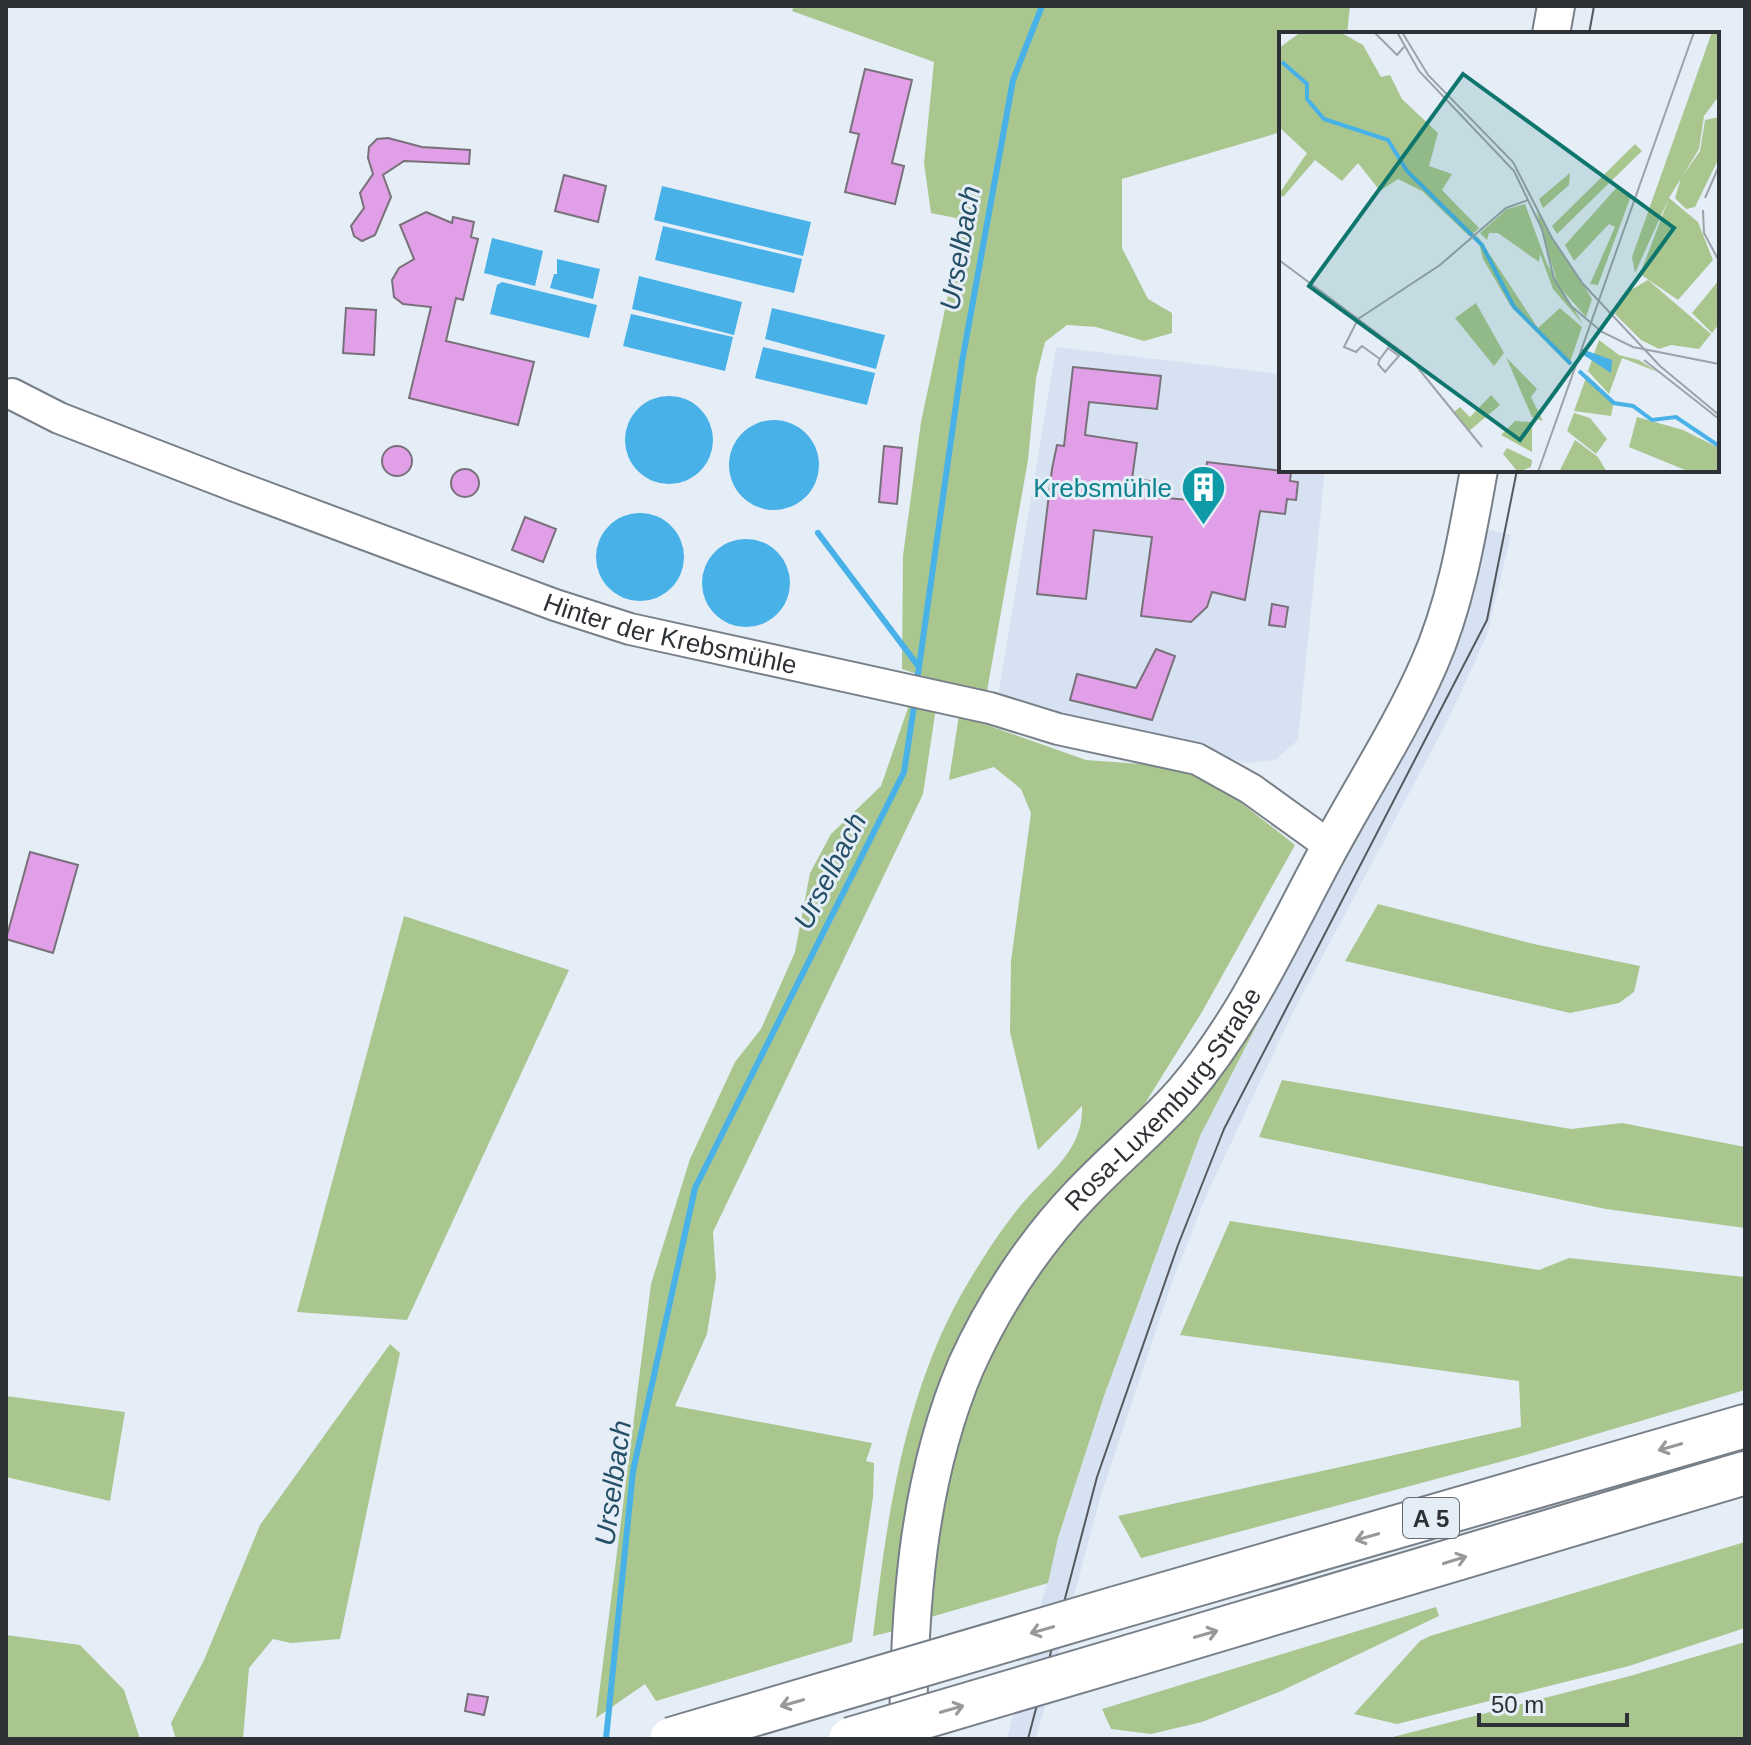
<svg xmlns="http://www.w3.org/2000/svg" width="1751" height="1745" font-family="Arial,sans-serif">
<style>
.built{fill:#d6e2f2}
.green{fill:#aac68f}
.water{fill:#48b1e7}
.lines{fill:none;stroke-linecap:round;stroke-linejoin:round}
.stream{stroke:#48b1e7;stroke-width:6}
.building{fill:#e19fe8;stroke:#797179;stroke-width:2}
.minor-casing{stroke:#777f88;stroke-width:34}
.major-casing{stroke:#777f88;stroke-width:40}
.highway-casing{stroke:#777f88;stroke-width:46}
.minor{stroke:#fff;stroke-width:30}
.major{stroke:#fff;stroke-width:36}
.highway{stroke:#fff;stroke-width:42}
.tram{stroke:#55595e;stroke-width:2}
.highway-bridge-casing{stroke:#777f88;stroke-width:46;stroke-linecap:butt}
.highway-bridge{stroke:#fff;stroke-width:42}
.oneway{stroke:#96989a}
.labels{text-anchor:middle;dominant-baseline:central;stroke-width:6;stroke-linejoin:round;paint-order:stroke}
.shield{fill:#e5edf7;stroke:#65696f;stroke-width:2}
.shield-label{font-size:24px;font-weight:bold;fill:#2e3135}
.culture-label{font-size:26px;fill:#0d838f;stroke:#e5edf7;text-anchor:end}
.street-label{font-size:26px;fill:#2e3135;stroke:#e5edf7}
.water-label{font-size:28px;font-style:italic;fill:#244f66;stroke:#e5edf7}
.inset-river{fill:none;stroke:#48b1e7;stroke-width:4}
.inset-road{fill:none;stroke:#9ca2a9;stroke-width:2}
.view{fill:#0f766e;fill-opacity:0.15;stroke:#0f766e;stroke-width:4}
.inset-edge{fill:none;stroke:#2e3135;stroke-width:4}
</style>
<rect width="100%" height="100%" fill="#e5edf7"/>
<!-- built -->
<path class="built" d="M 1056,347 L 1281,374 L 1281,470 L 1325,470 L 1298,740 L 1275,760 L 1245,763 L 1199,748 L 997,702 Z
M 1486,529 L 1511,535 L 1487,635 L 1451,714 L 1292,1014 L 1206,1196 L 1171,1285 L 1100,1498 L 1036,1739 L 1007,1739 L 1058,1538 L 1104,1396 L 1200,1136 L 1302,937 L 1442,678 L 1465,619 Z"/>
<!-- green -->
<path class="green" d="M 794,6 L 1350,6 L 1347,34 L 1281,34 L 1281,132 L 1122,179 L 1122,248 L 1148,299 L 1172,313 L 1172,333 L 1144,341 L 1096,327 L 1067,325 L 1045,342 L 1036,378 L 1028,460 L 987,691 L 947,684 L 902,669 L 903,556 L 921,422 L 960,239 L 956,218 L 931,213 L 924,163 L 934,62 L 792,11 Z
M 909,705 L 936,708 L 923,794 L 713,1232 L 716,1278 L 707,1334 L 675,1406 L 872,1443 L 866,1461 L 874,1463 L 873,1497 L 852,1642 L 656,1701 L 645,1684 L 596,1718 L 651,1284 L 690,1159 L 735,1062 L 761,1029 L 795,952 L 810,873 L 831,834 L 881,786 Z
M 959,715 L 1086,760 L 1197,768 L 1295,845 L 1202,1012 L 1139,1113 L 1020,1243 L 898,1630 L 873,1636 C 887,1515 905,1387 969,1281 C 984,1256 1002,1228 1021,1205 C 1047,1174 1084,1151 1082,1106 L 1038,1150 L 1010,1032 L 1011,961 L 1031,813 L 1021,789 L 994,767 L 949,780 Z
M 1355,827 L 1362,831 L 1302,937 L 1200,1136 L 1104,1396 L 1058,1538 L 1048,1583 L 924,1619 L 943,1483 L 989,1345 Z
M 1378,904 L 1534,944 L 1640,966 L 1634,992 L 1619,1003 L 1570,1013 L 1345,961 Z
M 404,916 L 569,970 L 407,1320 L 297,1312 Z
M 1282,1080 L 1571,1129 L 1622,1123 L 1745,1147 L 1745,1228 L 1606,1209 L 1259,1137 Z
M 1230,1221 L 1539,1270 L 1569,1258 L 1745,1277 L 1745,1390 L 1522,1456 L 1141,1558 L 1118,1516 L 1521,1427 L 1519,1381 L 1180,1335 Z
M 390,1344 L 400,1353 L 340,1639 L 291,1643 L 273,1639 L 249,1668 L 243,1739 L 176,1739 L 171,1723 L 204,1660 L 260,1525 Z
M 6,1396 L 125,1412 L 110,1501 L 6,1477 Z
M 1745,1542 L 1745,1628 L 1629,1666 L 1397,1724 L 1354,1714 L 1420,1641 L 1430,1636 Z
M 1436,1607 L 1439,1616 L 1279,1692 L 1202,1722 L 1151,1734 L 1111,1729 L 1102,1709 Z
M 6,1635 L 80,1645 L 124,1690 L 140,1739 L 6,1739 Z
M 1745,1642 L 1745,1739 L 1385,1739 L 1630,1676 Z"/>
<!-- water -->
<path class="water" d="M 662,186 L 811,222 L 803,256 L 654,220 Z
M 663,226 L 802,259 L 794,293 L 655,260 Z
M 492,238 L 543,251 L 535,286 L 484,273 Z
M 557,259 L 600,269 L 593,299 L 550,288 L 554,274 L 557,274 Z
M 639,276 L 742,302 L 734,335 L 632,309 Z
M 502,282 L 597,305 L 589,338 L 490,314 L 497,285 Z
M 772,308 L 885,335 L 876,369 L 765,339 Z
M 631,314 L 733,337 L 725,371 L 623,346 Z
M 763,347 L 875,373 L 867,405 L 755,378 Z
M625 440a44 44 0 1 1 88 0a44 44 0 1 1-88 0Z
M729 465a45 45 0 1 1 90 0a45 45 0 1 1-90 0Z
M596 557a44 44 0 1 1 88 0a44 44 0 1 1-88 0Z
M702 583a44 44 0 1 1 88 0a44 44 0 1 1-88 0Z"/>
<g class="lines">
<!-- stream -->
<path class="stream" d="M 818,533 L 919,667
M 917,681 L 962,362 L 1013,80 L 1042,6
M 606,1739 L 633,1471 L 695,1188 L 904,772 L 915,700"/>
</g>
<!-- building -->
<path class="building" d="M 865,69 L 912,80 L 892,163 L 904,166 L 895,204 L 845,192 L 859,134 L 850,132 Z
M 388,138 L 422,147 L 470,150 L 469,164 L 404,161 L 383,175 L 391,197 L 375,235 L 362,241 L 354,236 L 351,226 L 364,208 L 360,193 L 373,174 L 368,158 L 369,147 L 377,139 Z
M 564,175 L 606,186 L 598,222 L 555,211 Z
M 426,212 L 452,223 L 453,217 L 474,222 L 471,237 L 478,239 L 463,300 L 456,298 L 446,341 L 534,362 L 518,425 L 409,398 L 431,307 L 403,304 L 394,297 L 392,280 L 399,268 L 414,259 L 400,225 Z
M 346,308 L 376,310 L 374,355 L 343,353 Z
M 1073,367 L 1161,376 L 1157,409 L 1089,402 L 1085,435 L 1137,443 L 1132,479 L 1158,482 L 1156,497 L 1189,500 L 1191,476 L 1205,477 L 1207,462 L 1291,472 L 1290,481 L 1298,482 L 1296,500 L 1287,499 L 1285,514 L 1260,511 L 1245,600 L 1212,592 L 1207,607 L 1191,622 L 1141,616 L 1152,537 L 1094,530 L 1086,599 L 1037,594 L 1052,469 L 1057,445 L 1064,446 Z
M 884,446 L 902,448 L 897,504 L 879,502 Z
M382 461a15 15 0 1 1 30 0a15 15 0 1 1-30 0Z
M451 483a14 14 0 1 1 28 0a14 14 0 1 1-28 0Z
M 525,517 L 556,529 L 543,562 L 512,550 Z
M 1272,604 L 1288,607 L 1285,627 L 1269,625 Z
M 1156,649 L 1175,656 L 1152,720 L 1070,700 L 1077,674 L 1136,688 Z
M 30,852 L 78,865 L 53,953 L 6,939 Z
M 468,1694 L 488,1697 L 484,1715 L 465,1711 Z"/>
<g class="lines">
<defs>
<g id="minor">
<path id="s1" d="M 12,394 L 59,418 L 235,486 L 555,605 L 630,629 L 990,708 L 1058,729 L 1197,759 L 1251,789 L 1330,846"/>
</g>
<g id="major">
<path d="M 1551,34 L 1556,6"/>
<path id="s2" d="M 908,1739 C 909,1613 916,1484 966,1366 C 994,1304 1034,1243 1081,1194 C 1114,1159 1151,1129 1183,1093 C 1245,1021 1285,930 1330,847 C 1363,786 1401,728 1429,664 C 1456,603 1467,536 1479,470"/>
</g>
<path id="highway" d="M 1116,1608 L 1745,1426
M 1131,1656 L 1745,1473"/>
</defs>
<!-- minor casing -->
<use href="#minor" class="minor-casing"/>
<!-- major casing -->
<use href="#major" class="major-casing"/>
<!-- highway casing -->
<use href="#highway" class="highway-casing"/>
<!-- minor -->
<use href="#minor" class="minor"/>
<!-- major -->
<use href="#major" class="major"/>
<!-- highway -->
<use href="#highway" class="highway"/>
<!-- tram -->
<path class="tram" d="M 1589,34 L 1594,6
M 1028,1739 L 1097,1477 L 1178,1245 L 1224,1129 L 1487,620 L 1517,470"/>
<defs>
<path id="highway-bridge" d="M 671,1739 L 1116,1608
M 850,1739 L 1131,1656"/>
</defs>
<!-- highway-bridge casing -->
<use href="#highway-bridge" class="highway-bridge-casing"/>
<!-- highway-bridge -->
<use href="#highway-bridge" class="highway-bridge"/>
</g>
<!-- one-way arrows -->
<defs><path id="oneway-shaft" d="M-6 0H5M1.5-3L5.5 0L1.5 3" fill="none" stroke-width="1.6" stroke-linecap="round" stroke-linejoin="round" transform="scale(2)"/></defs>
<g class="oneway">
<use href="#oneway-shaft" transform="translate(1670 1447) rotate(164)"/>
<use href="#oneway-shaft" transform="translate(1367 1537) rotate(164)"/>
<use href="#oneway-shaft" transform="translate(1455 1560) rotate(-17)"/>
<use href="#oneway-shaft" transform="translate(1042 1630) rotate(164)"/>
<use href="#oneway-shaft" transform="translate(1206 1634) rotate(-16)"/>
<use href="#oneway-shaft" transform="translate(792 1703) rotate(164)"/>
<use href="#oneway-shaft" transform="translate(952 1709) rotate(-16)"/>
</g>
<!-- icons -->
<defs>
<symbol id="building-pin" viewBox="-11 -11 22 30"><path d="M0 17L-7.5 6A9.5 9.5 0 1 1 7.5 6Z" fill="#0f9aa8" stroke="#e5edf7"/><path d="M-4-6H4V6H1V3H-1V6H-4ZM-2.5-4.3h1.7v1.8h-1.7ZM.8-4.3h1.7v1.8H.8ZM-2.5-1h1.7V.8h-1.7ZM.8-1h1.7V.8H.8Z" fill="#fff"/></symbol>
</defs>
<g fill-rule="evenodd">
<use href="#building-pin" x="1178" y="462" width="51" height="69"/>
</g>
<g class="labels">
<!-- shield labels -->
<rect class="shield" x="1403" y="1498" width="56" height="40" rx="6"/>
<g class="shield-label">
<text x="1431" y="1518">A 5</text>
</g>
<!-- culture labels -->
<g class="culture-label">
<text x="1172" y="488">Krebsmühle</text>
</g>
<!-- street labels -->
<g class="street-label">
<text stroke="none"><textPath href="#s1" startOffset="702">Hinter der Krebsmühle</textPath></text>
<text stroke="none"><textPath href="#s2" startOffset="714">Rosa-Luxemburg-Straße</textPath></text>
</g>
<!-- water labels -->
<g class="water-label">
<text transform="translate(960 248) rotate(-80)">Urselbach</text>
<text transform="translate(830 871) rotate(-63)">Urselbach</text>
<text transform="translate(613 1483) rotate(-82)">Urselbach</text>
</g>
</g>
<!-- overview -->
<g transform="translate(1279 32)">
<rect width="440" height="440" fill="#e5edf7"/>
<path d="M 22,0 L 61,0 L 84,13 L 102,45 L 111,43 L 123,67 L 159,101 L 150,134 L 173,142 L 163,158 L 200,196 L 196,200 L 190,204 L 143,159 L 119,147 L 101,159 L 79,131 L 63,149 L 36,128 L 4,165 L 0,162 L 28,121 L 0,95 L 0,16 ZM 433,0 L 440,0 L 440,64 L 425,84 L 420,117 L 390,166 L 419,190 L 434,228 L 399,268 L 361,242 L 390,166 L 356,241 L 353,225 ZM 440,85 L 440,126 L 416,175 L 407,177 L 396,166 L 402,146 L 421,119 L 426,88 ZM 356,112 L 363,119 L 278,202 L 273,194 ZM 291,141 L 290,153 L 264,176 L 260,167 ZM 339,154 L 352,164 L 319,253 L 311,252 L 336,195 L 330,192 L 295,229 L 286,213 ZM 246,172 L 268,232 L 304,292 L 274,257 L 261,222 L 260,230 L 219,201 L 210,201 L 208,208 L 201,201 L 228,177 ZM 257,179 L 313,267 L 307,285 L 279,253 ZM 198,203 L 259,296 L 281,276 L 303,295 L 290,333 L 231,273 L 204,227 ZM 369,248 L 432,302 L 420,317 L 392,313 L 380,317 L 362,308 L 336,282 L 345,262 ZM 440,248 L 440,292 L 433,301 L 413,281 ZM 197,271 L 225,321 L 215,334 L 176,286 ZM 320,308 L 340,323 L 360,328 L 379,340 L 343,326 L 330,362 L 309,339 ZM 227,325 L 258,357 L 252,365 L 264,389 L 253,385 ZM 308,343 L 335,369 L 332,384 L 295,379 ZM 212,363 L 221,373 L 190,399 L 175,380 L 181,375 L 191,385 ZM 295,381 L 311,386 L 328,407 L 317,422 L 288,399 ZM 358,385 L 404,398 L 440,416 L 440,440 L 411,440 L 350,415 ZM 236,389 L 253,390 L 253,420 L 222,403 ZM 296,408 L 319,425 L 328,440 L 280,440 ZM 228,416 L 253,428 L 252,435 L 239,440 L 224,422 Z" fill="#aac68f"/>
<path d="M 303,317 L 333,328 L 332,341 L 303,322 Z" fill="#48b1e7"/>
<path class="inset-river" d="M 3,30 L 28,52 L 28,67 L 45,87 L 109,108 L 128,139 L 203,213 L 235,275 L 292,332M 300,339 L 335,371 L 354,374 L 373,388 L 397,385 L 440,414"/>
<path class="inset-road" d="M 95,0 L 118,23 L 125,15M 118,0 L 140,39 L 235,139 L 263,197 L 275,247 L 292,274 L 323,300 L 354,315 L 440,332M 123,0 L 149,43 L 234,130 L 273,206 L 304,252 L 381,334 L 440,383M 426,166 L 440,134M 424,178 L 425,201 L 440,229M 0,228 L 131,326 L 203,415M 79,287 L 161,233 L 227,176 L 249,168M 79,287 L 65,315 L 77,320 L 83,314 L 101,327M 109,316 L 120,324 L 106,340 L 99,332 L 101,327 L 112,312M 365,328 L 440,387M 259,440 L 415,0"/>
<path class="view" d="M 184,42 L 395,196 L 241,408 L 30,254 Z"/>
<rect width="440" height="440" class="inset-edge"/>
</g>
<!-- border -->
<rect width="1751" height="1745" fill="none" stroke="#2e3135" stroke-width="16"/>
<!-- scale -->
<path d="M1479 1713v12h148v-12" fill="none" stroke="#2e3135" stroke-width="4"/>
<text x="1491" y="1713" font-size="24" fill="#2e3135" stroke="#e5edf7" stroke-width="6" paint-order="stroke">50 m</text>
</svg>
